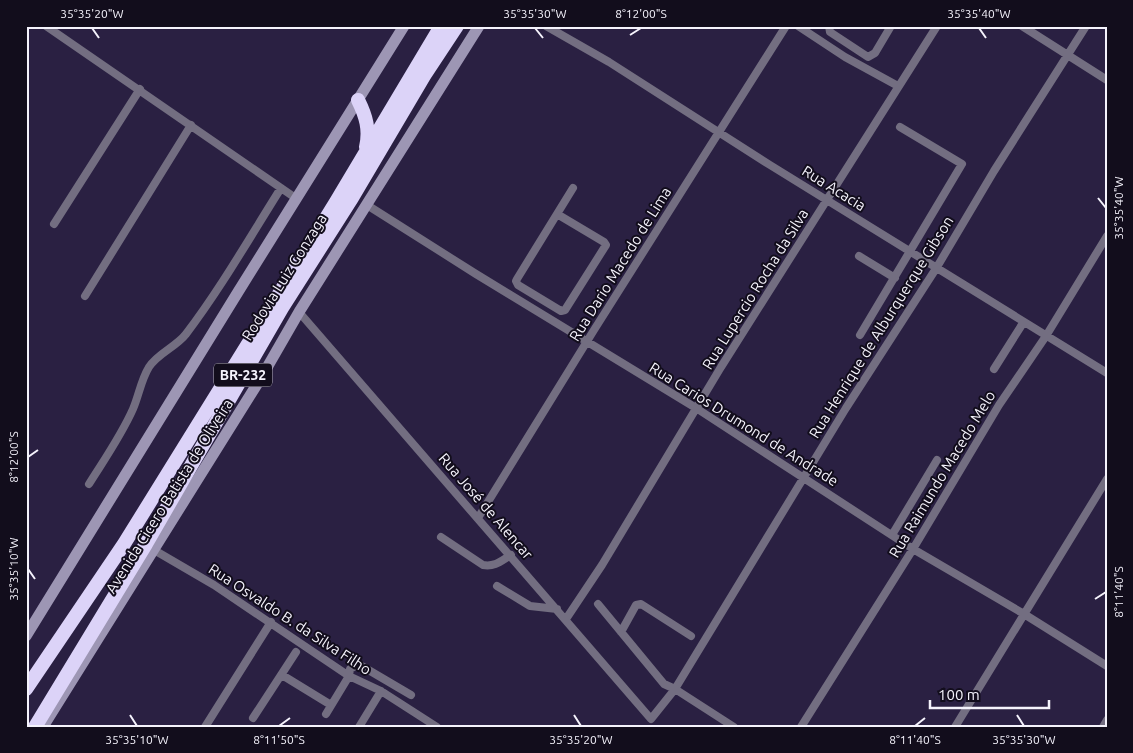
<svg xmlns="http://www.w3.org/2000/svg" width="1133" height="753" font-family="Ubuntu,sans-serif">
<style>
.lines{fill:none;stroke-linecap:round;stroke-linejoin:round}
.street{stroke:#736e81;stroke-width:8}
.secondary{stroke:#9d96b4;stroke-width:11}
.highway{stroke:#dcd3f8;stroke-width:14}
.ticks{fill:none;stroke:#f5f3fc;stroke-width:2}
.labels{text-anchor:middle;dominant-baseline:central;stroke-width:4;stroke-linejoin:round;paint-order:stroke}
.shield{fill:#120d1c;stroke:#b1aeb9;stroke-width:1}
.shield-label{font-size:14px;font-weight:bold;fill:#f5f3fc}
.street-label{font-size:15px;fill:#f5f3fc;stroke:#120d1c}
.neatline{fill:none;stroke:#f5f3fc;stroke-width:2}
.ticks-label{font-size:12px;text-anchor:middle;fill:#f5f3fc}
</style>
<rect width="100%" height="100%" fill="#2a2042"/>
<g class="lines">
<!-- street -->
<path class="street" d="M 46,26 L 297,199
M 546,26 L 609,62 L 770,165 L 1107,373
M 798,26 L 845,57 L 898,86
M 829,26 L 830,32 L 868,57 L 875,53 L 891,26
M 1022,26 L 1107,80
M 367,205 L 476,274 L 696,408 L 913,549 L 1024,614 L 1107,666
M 557,214 L 604,242 L 606,245 L 565,310 L 561,311 L 518,285 L 516,281 L 517,279 L 573,188
M 54,224 L 140,89
M 859,256 L 895,278
M 85,296 L 191,125
M 299,312 L 651,719
M 860,335 L 962,164 L 900,127
M 994,369 L 1023,323
M 89,484 C 104,460 121,436 133,409 C 139,395 141,380 149,367 C 158,353 176,347 186,334 C 221,288 250,237 281,188
M 478,518 L 594,330 L 786,26
M 892,535 L 937,460
M 441,537 L 483,565 C 495,567 501,561 511,555
M 154,550 L 214,585 L 349,676 L 381,691 L 437,727
M 497,586 L 530,606 L 557,609
M 598,604 L 664,684 L 675,689 L 734,727
M 566,619 L 602,565 L 721,367 L 937,26
M 621,632 L 636,605 L 641,604 L 691,636
M 282,675 L 331,705
M 326,714 L 349,676 L 350,669 L 357,665 L 360,665 L 411,695
M 253,718 L 296,652
M 651,719 L 675,689 L 846,408 L 937,267 L 994,171 L 1086,26
M 205,727 L 271,622
M 359,727 L 381,691
M 801,727 L 913,549 L 999,405 L 1046,336 L 1107,236
M 955,727 L 1107,479
M 1103,727 L 1107,720"/>
<!-- secondary -->
<path class="secondary" d="M 26,636 L 238,292 L 404,26
M 44,725 L 261,378 L 299,312 L 479,26"/>
<!-- highway -->
<path class="highway" d="M 358,100 C 366,116 370,130 366,147
M 26,689 L 124,544 L 336,202 L 441,26
M 35,727 L 146,544 L 282,308 L 352,198 L 424,76 L 457,26"/>
</g>
<!-- ticks -->
<path class="ticks" d="M 92,28 L 99,38M 535,28 L 543,38M 979,28 L 986,38M 630,35 L 641,28M 1098,198 L 1106,208M 28,457 L 38,450M 28,569 L 35,579M 1095,599 L 1106,592M 130,715 L 137,726M 574,715 L 581,726M 1017,715 L 1024,726M 279,726 L 290,718M 915,726 L 925,718"/>
<g class="labels">
<!-- shield labels -->
<rect class="shield" x="214" y="363.5" width="58" height="23" rx="4"/>
<g class="shield-label">
<text x="243" y="375">BR-232</text>
</g>
<!-- street labels -->
<g class="street-label">
<text transform="translate(834 188) rotate(32)">Rua Acacia</text>
<text transform="translate(620 264) rotate(-58)">Rua Dario Macedo de Lima</text>
<text transform="translate(284 277) rotate(-58)">Rodovia Luiz Gonzaga</text>
<text transform="translate(755 289) rotate(-58)">Rua Lupercio Rocha da Silva</text>
<text transform="translate(881 327) rotate(-58)">Rua Henrique de Alburquerque Gibson</text>
<text transform="translate(744 424) rotate(32)">Rua Carios Drumond de Andrade</text>
<text transform="translate(942 474) rotate(-59)">Rua Raimundo Macedo Melo</text>
<text transform="translate(169 496) rotate(-58)">Avenida Cicero Batista de Oliveira</text>
<text transform="translate(486 506) rotate(49)">Rua José de Alencar</text>
<text transform="translate(290 619) rotate(33)">Rua Osvaldo B. da Silva Filho</text>
</g>
</g>
<!-- border -->
<rect width="1133" height="753" fill="none" stroke="#120d1c" stroke-width="55"/>
<!-- scale -->
<path d="M930 700v8h119v-8" fill="none" stroke="#f5f3fc" stroke-width="2.5"/>
<text x="938" y="700" font-size="15" fill="#f5f3fc" stroke="#120d1c" stroke-width="4" paint-order="stroke">100 m</text>
<rect x="28" y="28" width="1078" height="698" class="neatline"/>
<g class="ticks-label">
<text x="92" y="18">35°35'20"W</text>
<text x="535" y="18">35°35'30"W</text>
<text x="641" y="18">8°12'00"S</text>
<text x="979" y="18">35°35'40"W</text>
<text transform="translate(1119 208) rotate(-90)" y="4">35°35'40"W</text>
<text transform="translate(14 457) rotate(-90)" y="4">8°12'00"S</text>
<text transform="translate(14 569) rotate(-90)" y="4">35°35'10"W</text>
<text transform="translate(1119 592) rotate(-90)" y="4">8°11'40"S</text>
<text x="137" y="744">35°35'10"W</text>
<text x="279" y="744">8°11'50"S</text>
<text x="581" y="744">35°35'20"W</text>
<text x="915" y="744">8°11'40"S</text>
<text x="1024" y="744">35°35'30"W</text>
</g>
</svg>
